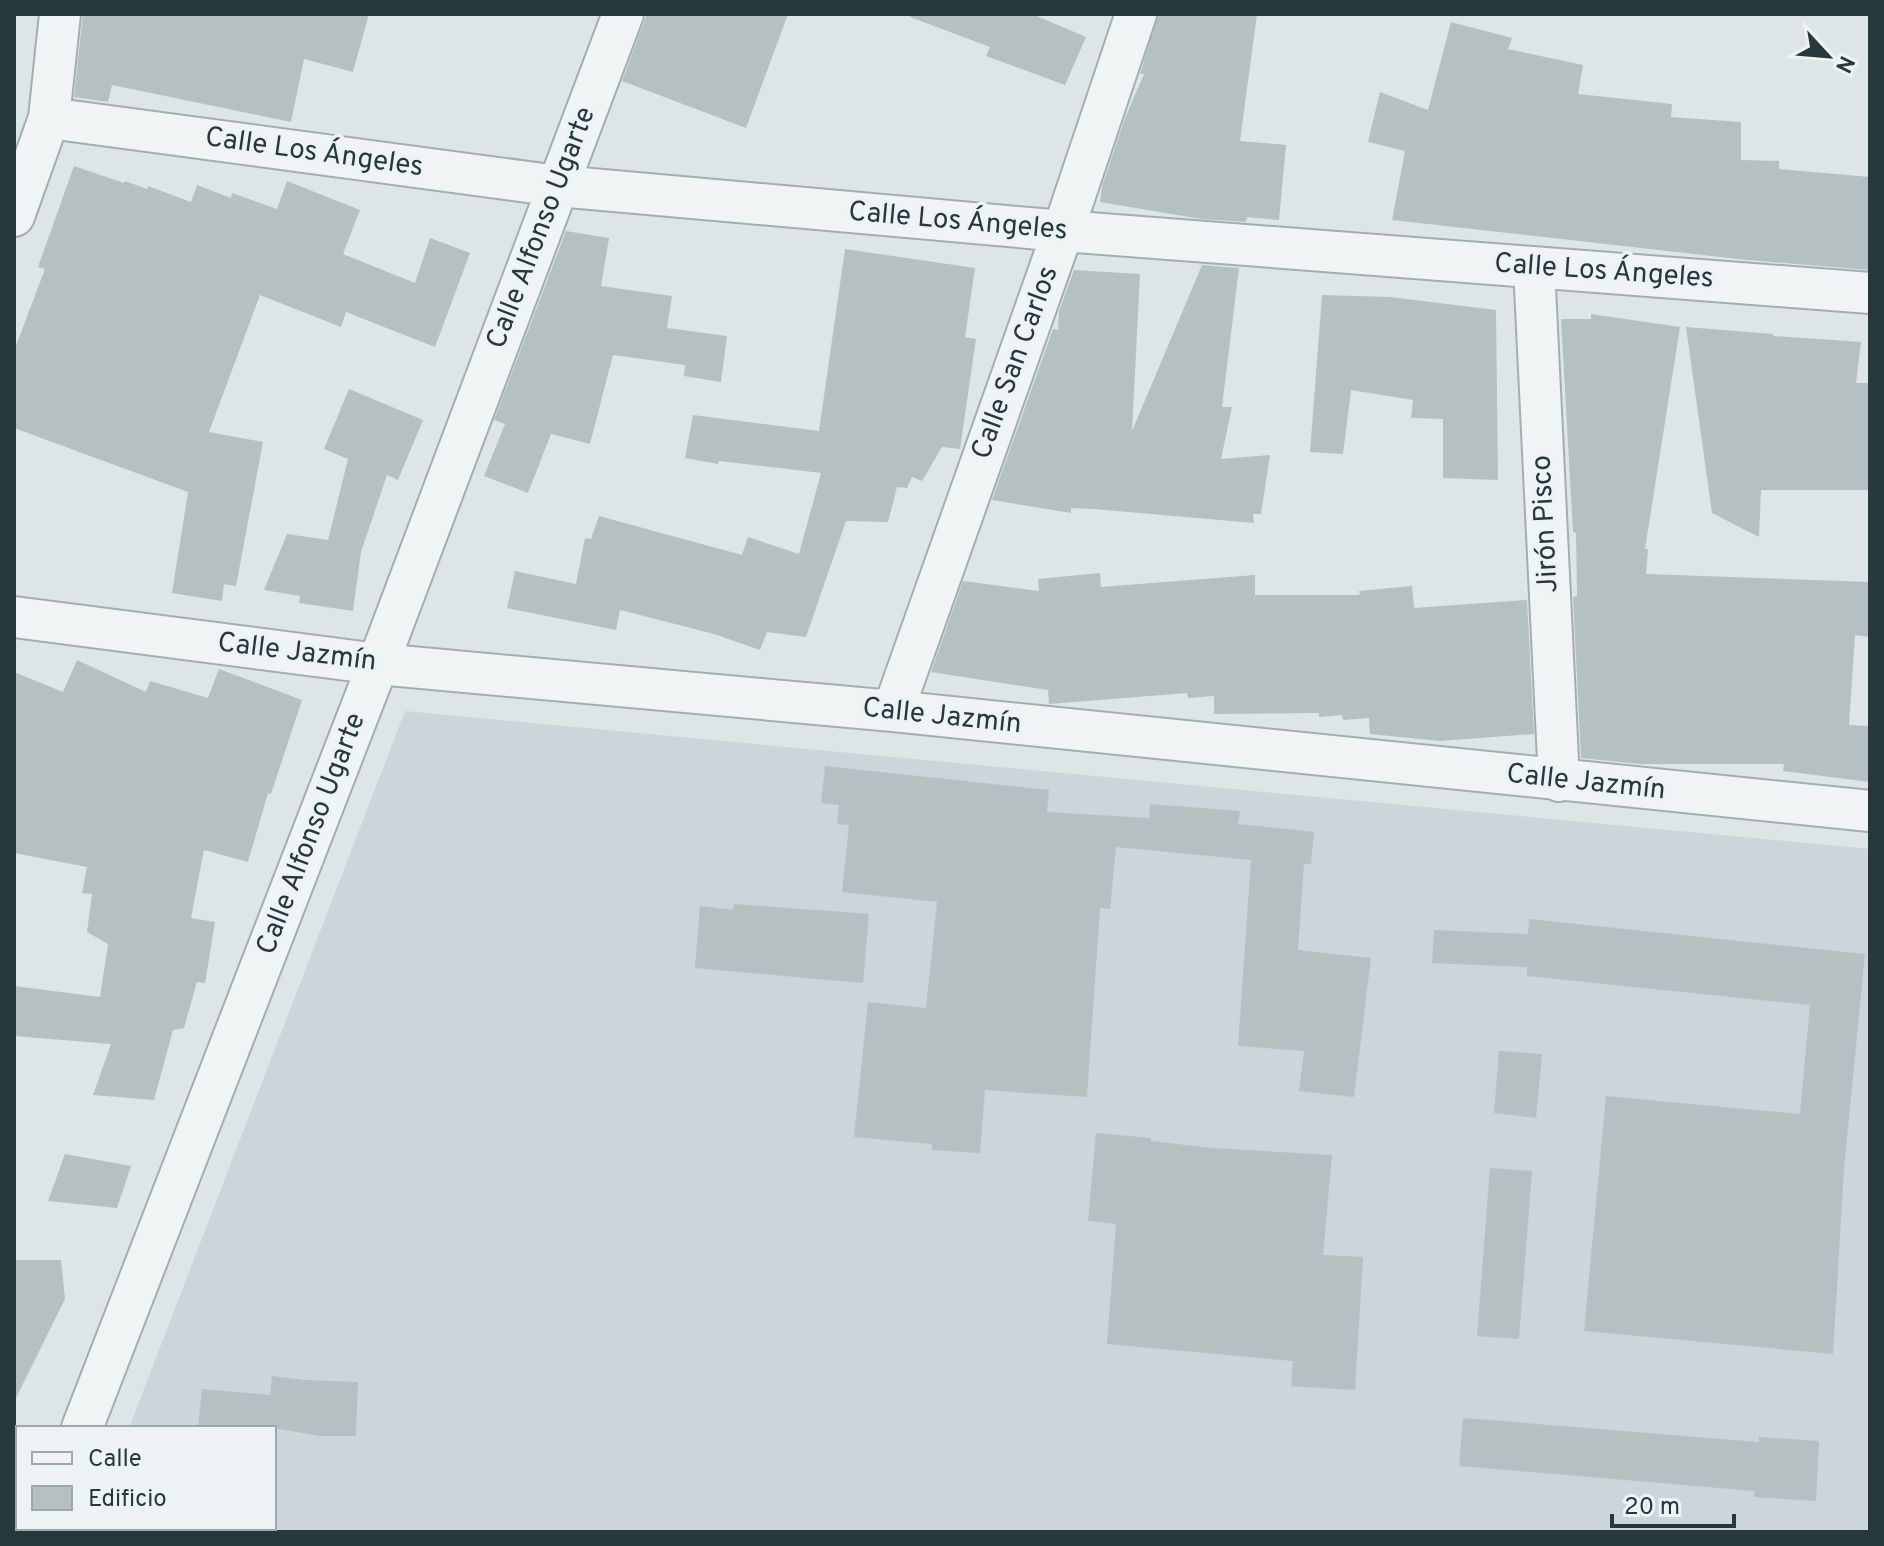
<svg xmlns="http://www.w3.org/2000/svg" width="1884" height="1546" font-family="Overpass,sans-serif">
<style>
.built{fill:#ccd5d9}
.building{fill:#b5c0c3}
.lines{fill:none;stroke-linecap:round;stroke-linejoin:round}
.minor-casing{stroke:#a3aeb1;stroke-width:44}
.minor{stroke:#f0f4f5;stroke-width:40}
.labels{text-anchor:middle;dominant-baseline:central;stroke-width:7;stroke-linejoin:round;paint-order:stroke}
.street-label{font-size:28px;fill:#27383d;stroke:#edf3f5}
</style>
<rect width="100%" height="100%" fill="#dee5e7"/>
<!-- built -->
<path class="built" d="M 405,711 L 1870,849 L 1870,1532 L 89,1532 L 90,1528 L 274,1528 L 274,1428 L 129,1428 Z"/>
<!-- building -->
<path class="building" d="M 83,14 L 369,14 L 353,72 L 304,59 L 291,122 L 112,85 L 108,102 L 74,97 Z
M 647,14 L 788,14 L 746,128 L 622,81 Z
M 910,14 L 1032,14 L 1086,37 L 1065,85 L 986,56 L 990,47 L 910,17 Z
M 1158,14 L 1257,14 L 1240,141 L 1286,145 L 1279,220 L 1247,217 L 1246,222 L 1201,219 L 1100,202 L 1102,186 L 1125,118 L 1144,74 L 1140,74 Z
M 1451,22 L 1512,38 L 1508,49 L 1583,65 L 1578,94 L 1672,104 L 1671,117 L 1741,122 L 1741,160 L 1779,161 L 1779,169 L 1870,177 L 1870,270 L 1747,260 L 1392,220 L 1405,151 L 1368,142 L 1380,92 L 1428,110 Z
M 74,166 L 124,183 L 125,181 L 147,189 L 148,186 L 191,202 L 197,185 L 231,198 L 232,193 L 277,209 L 287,181 L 360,210 L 343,254 L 415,283 L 430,238 L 470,253 L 435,347 L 346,312 L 341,327 L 260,295 L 209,432 L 263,442 L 236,586 L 224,584 L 222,601 L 172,593 L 188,492 L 14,428 L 14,351 L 45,269 L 38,267 Z
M 566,231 L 609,238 L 601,286 L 672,296 L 667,328 L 727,336 L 721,382 L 684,376 L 685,365 L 613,355 L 590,444 L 551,434 L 528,493 L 484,476 L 505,424 L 494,420 Z
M 845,249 L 975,268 L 965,337 L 976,339 L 960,449 L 942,447 L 922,481 L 912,477 L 907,488 L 897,487 L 888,522 L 846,521 L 806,637 L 767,632 L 760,650 L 714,634 L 620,610 L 616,630 L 507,608 L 515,571 L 576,584 L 585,538 L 591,539 L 599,516 L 742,555 L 748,537 L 799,554 L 821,473 L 719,461 L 718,464 L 685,458 L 693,415 L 819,431 Z
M 1202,265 L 1239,268 L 1222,407 L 1232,407 L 1221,459 L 1270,455 L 1261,514 L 1253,514 L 1254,523 L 1094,509 L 1071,508 L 1071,513 L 992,500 L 1053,329 L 1058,330 L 1059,311 L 1074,270 L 1140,274 L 1132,431 Z
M 1322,295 L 1390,297 L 1496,310 L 1498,480 L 1443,478 L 1443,419 L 1411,418 L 1413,400 L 1351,390 L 1343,454 L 1310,452 Z
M 1591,314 L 1680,327 L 1645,549 L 1648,549 L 1646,574 L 1870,582 L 1870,637 L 1855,635 L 1849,725 L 1870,726 L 1870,782 L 1783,771 L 1784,764 L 1640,764 L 1581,758 L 1573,597 L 1577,596 L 1576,533 L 1573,532 L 1561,319 L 1591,319 Z
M 1686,327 L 1773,334 L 1773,336 L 1861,342 L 1856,383 L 1870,383 L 1870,490 L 1761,490 L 1759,537 L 1712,513 Z
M 349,389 L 423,420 L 398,480 L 387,475 L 361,552 L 353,611 L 299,603 L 300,596 L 264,590 L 287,534 L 328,540 L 348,459 L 324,449 Z
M 1100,573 L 1101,587 L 1255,575 L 1255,595 L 1360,595 L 1359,591 L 1412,586 L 1414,608 L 1527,600 L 1534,734 L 1440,741 L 1370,734 L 1369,718 L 1343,720 L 1342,715 L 1319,717 L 1319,713 L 1214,714 L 1214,696 L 1188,698 L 1187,693 L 1049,704 L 1048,690 L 931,672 L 963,581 L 1039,591 L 1038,579 Z
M 77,660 L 146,692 L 150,681 L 208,698 L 219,669 L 302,700 L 271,794 L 268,793 L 248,862 L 204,850 L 191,918 L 215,922 L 205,983 L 197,982 L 184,1028 L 173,1030 L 154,1100 L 93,1095 L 111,1044 L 14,1036 L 14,986 L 100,997 L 108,944 L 87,932 L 92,894 L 82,893 L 87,867 L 14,853 L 14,672 L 63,692 Z
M 825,766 L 1049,790 L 1047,812 L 1149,818 L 1150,804 L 1240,811 L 1238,824 L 1314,832 L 1311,864 L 1304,864 L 1298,950 L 1371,958 L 1354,1097 L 1299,1091 L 1304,1051 L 1238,1046 L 1251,860 L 1116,847 L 1110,909 L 1100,908 L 1087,1097 L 985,1090 L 980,1153 L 932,1150 L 932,1144 L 854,1137 L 868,1002 L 926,1008 L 937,902 L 842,892 L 849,825 L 837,824 L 839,805 L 821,803 Z
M 734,904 L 869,914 L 863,983 L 695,968 L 700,906 L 733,910 Z
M 1529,919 L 1865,954 L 1844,1169 L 1833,1354 L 1584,1331 L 1606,1096 L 1800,1114 L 1810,1005 L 1527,976 L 1527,967 L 1432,963 L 1434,930 L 1528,934 Z
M 1499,1051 L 1542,1054 L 1536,1118 L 1494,1113 Z
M 1096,1133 L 1151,1138 L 1151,1141 L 1212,1148 L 1332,1155 L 1323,1255 L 1363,1257 L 1355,1390 L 1291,1386 L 1293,1361 L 1107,1344 L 1116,1224 L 1088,1221 Z
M 65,1154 L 131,1166 L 117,1208 L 48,1201 Z
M 1490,1168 L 1532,1171 L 1519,1339 L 1477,1336 Z
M 14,1260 L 61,1260 L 65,1299 L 14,1402 Z
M 272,1376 L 305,1380 L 358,1382 L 356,1436 L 320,1436 L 274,1428 L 198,1428 L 202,1389 L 270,1395 Z
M 1463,1418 L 1759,1442 L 1759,1437 L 1819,1441 L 1816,1501 L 1754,1497 L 1755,1491 L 1459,1466 Z"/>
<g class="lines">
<defs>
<path id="minor" d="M 49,118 L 558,186 L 1063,231 L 1870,293
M 14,216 L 49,118 L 60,14
M 1534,267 L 1559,781
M 14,617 L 378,664 L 893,711 L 1870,811
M 893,711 L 1063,231 L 1136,14
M 82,1428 L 378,664 L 623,14
M 41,1532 L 43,1528"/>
</defs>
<!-- minor casing -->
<use href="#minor" class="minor-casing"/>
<!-- minor -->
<use href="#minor" class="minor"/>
</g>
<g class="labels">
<!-- street labels -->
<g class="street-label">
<text transform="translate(314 153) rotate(8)">Calle Los Ángeles</text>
<text transform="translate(958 222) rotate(5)">Calle Los Ángeles</text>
<text transform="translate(542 228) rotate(-69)">Calle Alfonso Ugarte</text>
<text transform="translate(1604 272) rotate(4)">Calle Los Ángeles</text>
<text transform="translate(1016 363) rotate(-70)">Calle San Carlos</text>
<text transform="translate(1546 524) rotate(-93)">Jirón Pisco</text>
<text transform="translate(297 653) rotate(7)">Calle Jazmín</text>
<text transform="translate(942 717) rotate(6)">Calle Jazmín</text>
<text transform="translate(1586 783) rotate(6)">Calle Jazmín</text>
<text transform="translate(312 834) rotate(-69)">Calle Alfonso Ugarte</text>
</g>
</g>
<!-- border -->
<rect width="1884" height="1546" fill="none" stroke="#27383d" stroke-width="32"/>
<!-- legend -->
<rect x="16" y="1426" width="260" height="104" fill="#edf3f5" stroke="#9ea8ab" stroke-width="2"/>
<rect x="32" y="1452" width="40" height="12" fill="#f0f4f5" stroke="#9ea8ab" stroke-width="2"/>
<text x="88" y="1466" font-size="24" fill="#27383d">Calle</text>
<rect x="32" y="1486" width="40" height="24" fill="#b5c0c3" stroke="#9ea8ab" stroke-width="2"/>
<text x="88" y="1506" font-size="24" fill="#27383d">Edificio</text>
<!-- north arrow -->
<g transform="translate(1828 56) rotate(116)" stroke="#edf3f5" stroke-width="6" paint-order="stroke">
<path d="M0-6L14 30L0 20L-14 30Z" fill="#27383d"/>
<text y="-12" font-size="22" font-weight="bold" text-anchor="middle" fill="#27383d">N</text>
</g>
<!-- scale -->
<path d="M1612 1514v12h122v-12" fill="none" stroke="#27383d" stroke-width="4"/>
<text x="1624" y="1514" font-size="24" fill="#27383d" stroke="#edf3f5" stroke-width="6" paint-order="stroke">20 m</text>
</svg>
